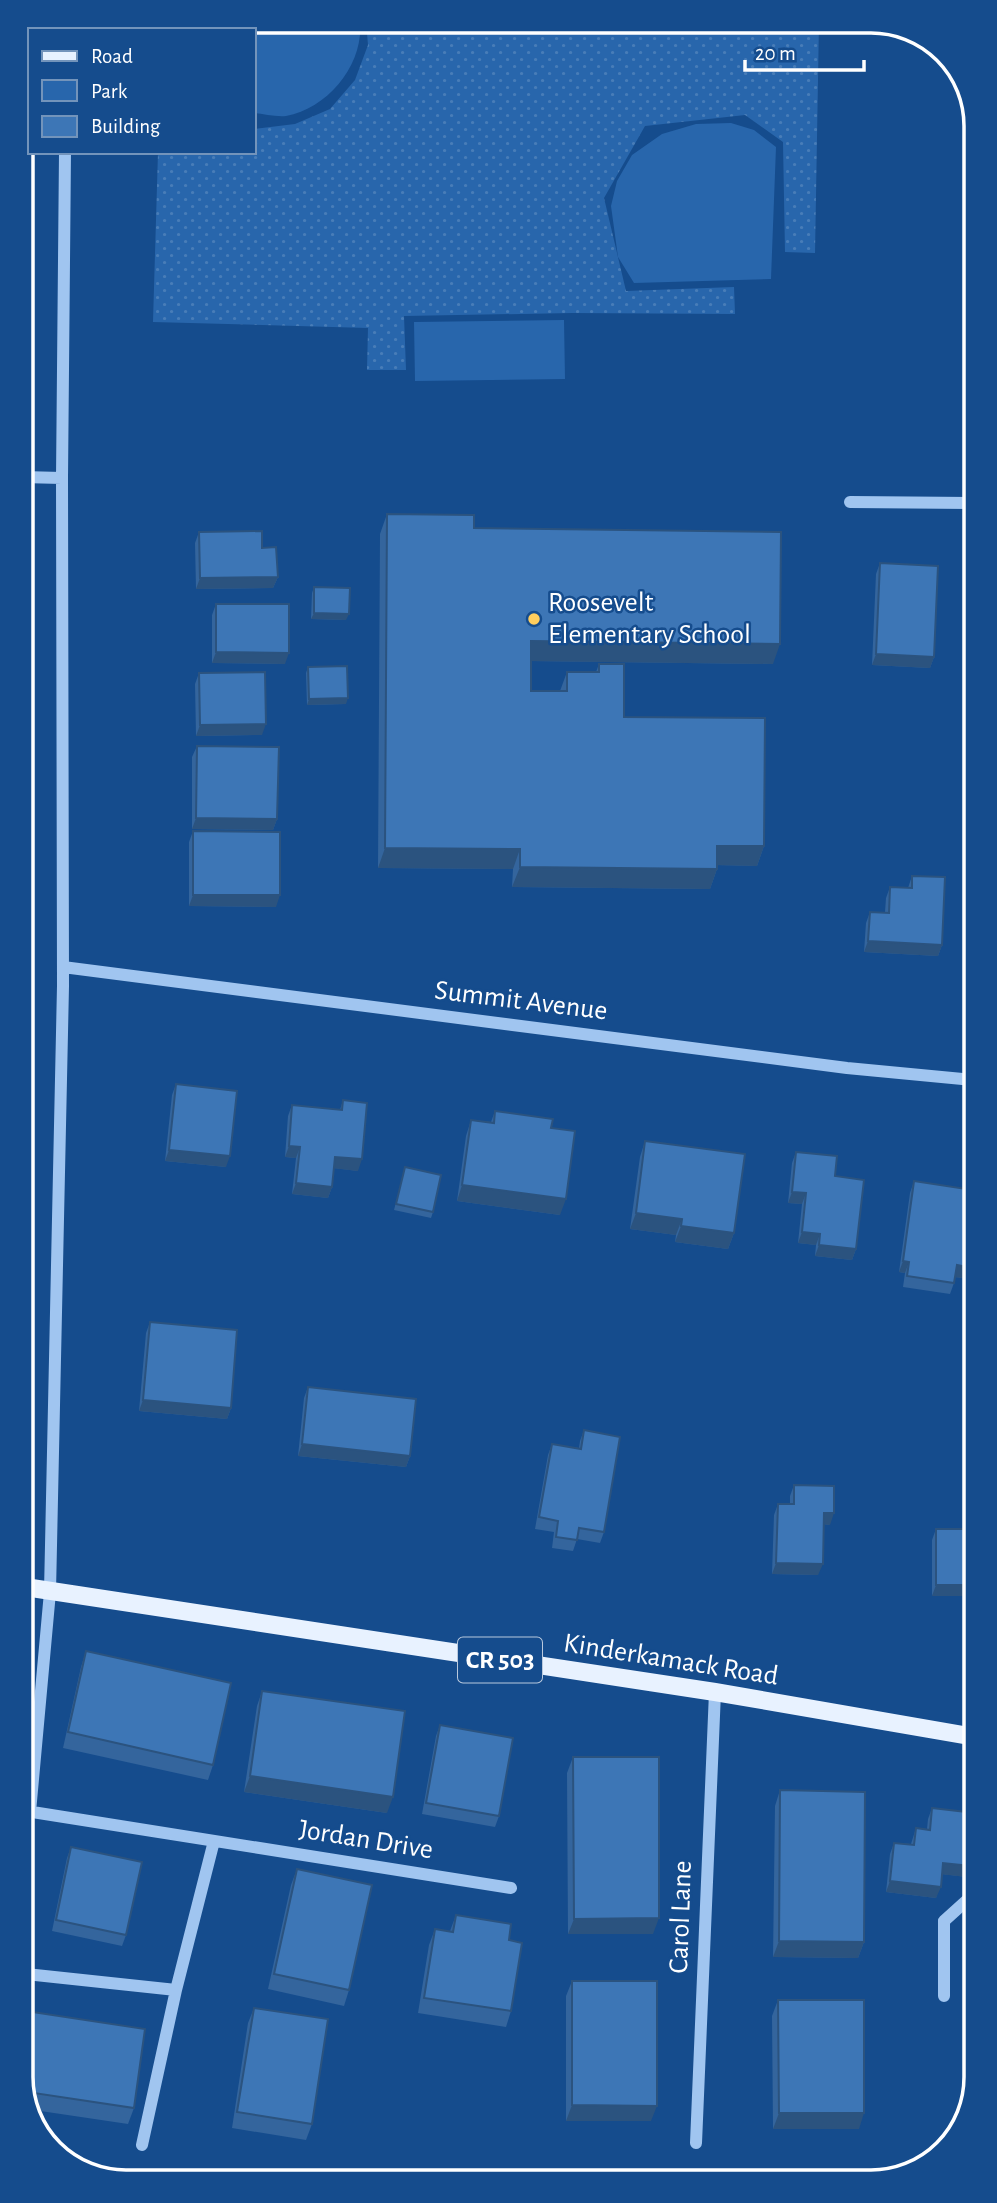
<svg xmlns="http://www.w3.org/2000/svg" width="997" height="2203" font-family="'Alegreya Sans',sans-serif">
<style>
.grass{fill:url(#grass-dots)}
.green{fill:#2866ac}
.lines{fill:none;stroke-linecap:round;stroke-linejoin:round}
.minor{stroke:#a0c5f0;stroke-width:12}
.major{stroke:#e8f2ff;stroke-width:18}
.wall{fill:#34659d}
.shaded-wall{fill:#2b537f}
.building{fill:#3d76b6;stroke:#2b537f;stroke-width:2}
.poi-dot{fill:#ffce5e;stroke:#154c8d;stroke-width:2.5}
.labels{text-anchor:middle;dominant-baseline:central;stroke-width:5;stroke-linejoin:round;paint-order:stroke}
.shield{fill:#154c8d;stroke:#b9c9dd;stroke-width:2}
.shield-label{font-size:26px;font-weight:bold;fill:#fff}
.poi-label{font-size:28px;fill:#fff;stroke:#154c8d;text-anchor:start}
.street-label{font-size:28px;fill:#fff;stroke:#154c8d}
.rim{fill:none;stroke:#fff;stroke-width:3.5}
</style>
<defs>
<pattern id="grass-dots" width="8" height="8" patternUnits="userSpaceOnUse" patternTransform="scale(1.75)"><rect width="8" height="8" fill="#2866ac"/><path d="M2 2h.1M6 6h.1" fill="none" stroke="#487db8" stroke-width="1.8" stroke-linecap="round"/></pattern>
</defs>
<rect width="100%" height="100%" fill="#154c8d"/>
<!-- grass -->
<path class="grass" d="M 366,21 L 819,21 L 815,253 L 785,252 L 783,142 L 745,115 L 645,126 L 604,198 L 626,291 L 734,287 L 735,314 L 572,313 L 404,316 L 406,370 L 367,370 L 368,328 L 153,322 L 158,152 L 254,152 L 254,129 L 295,124 L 330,109 L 355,80 L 368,45 Z"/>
<!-- green -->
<path class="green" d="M 206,21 L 360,21 C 364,64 329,108 286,116 C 276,117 264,114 254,113 L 254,30 L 206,30 Z
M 731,123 L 754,130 L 776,147 L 771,279 L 634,283 L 618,257 L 611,206 L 617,181 L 632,155 L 662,134 L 696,124 Z
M 564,320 L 565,379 L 415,381 L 414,322 Z"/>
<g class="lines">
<!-- minor -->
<path class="minor" d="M 22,477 L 62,478
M 850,502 L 971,503
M 63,967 L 847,1068 L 973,1080
M 26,1811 L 511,1888
M 30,1812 L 50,1592 L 63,986 L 62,478 L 65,152
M 26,1974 L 176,1990
M 944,1996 L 944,1921 L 975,1893
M 696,2143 L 715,1692
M 142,2145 L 176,1990 L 214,1841"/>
<!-- major -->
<path class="major" d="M 25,1587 L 715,1692 L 975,1737"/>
</g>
<!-- wall -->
<path class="wall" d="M 387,514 L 474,528 L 773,664 L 531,661 L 531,691 L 560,691 L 567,672 L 596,672 L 599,664 L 624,717 L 764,846 L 757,866 L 717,865 L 717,869 L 710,889 L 512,887 L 513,869 L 378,868 L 380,534 Z
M 199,532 L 262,548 L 278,577 L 273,588 L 196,589 L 195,543 Z
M 880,563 L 934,657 L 930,668 L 872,665 L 876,574 Z
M 972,567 L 972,631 L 966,631 L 968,576 Z
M 314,587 L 346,620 L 311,619 L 312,593 Z
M 216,604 L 285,664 L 212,663 L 212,615 Z
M 308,667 L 346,704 L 307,705 L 306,673 Z
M 199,673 L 262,735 L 196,736 L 195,684 Z
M 197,746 L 277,819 L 273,830 L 192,829 L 192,757 Z
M 193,831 L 276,907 L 189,906 L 189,842 Z
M 912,876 L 942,945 L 938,956 L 864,952 L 866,923 L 870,912 L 885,912 L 886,898 L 890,887 L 908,888 Z
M 176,1084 L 226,1167 L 165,1161 L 172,1095 Z
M 343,1100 L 358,1171 L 334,1168 L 332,1187 L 328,1198 L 292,1194 L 296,1158 L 285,1157 L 288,1116 L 292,1105 L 340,1110 Z
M 495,1111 L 551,1128 L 560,1215 L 457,1201 L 466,1136 L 471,1120 L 491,1122 Z
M 645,1141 L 734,1233 L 728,1249 L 675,1242 L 676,1235 L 630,1229 L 640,1157 Z
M 796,1152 L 835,1176 L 856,1249 L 852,1260 L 815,1256 L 816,1245 L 798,1243 L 802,1204 L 788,1203 L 792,1163 Z
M 405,1167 L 433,1212 L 431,1218 L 394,1210 Z
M 914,1181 L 963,1278 L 955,1277 L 954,1283 L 950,1294 L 903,1287 L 905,1273 L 899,1272 L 910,1193 Z
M 150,1322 L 231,1408 L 227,1419 L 139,1411 L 146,1333 Z
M 308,1387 L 410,1456 L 406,1467 L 298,1456 L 304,1398 Z
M 584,1430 L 604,1532 L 600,1543 L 577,1539 L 573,1551 L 552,1548 L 554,1532 L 535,1529 L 548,1455 L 552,1444 L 579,1448 L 580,1441 Z
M 794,1485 L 830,1525 L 823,1524 L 818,1575 L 772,1574 L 774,1515 L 778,1504 L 790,1504 L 790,1496 Z
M 936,1529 L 974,1529 L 932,1596 L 932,1540 Z
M 86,1651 L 213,1765 L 208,1780 L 63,1748 L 81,1667 Z
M 262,1691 L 387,1813 L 244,1792 L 257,1706 Z
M 440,1725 L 499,1816 L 495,1827 L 422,1814 L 436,1736 Z
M 573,1757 L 653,1934 L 568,1934 L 567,1773 Z
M 780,1790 L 864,1942 L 858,1958 L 773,1957 L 775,1806 Z
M 932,1808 L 967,1877 L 942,1874 L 936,1898 L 886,1892 L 890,1854 L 894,1843 L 911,1844 L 916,1828 L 927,1829 L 928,1819 Z
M 71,1847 L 126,1935 L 122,1946 L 52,1931 L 67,1858 Z
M 297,1869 L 349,1990 L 344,2006 L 268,1989 L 291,1885 Z
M 456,1915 L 509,1940 L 511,2011 L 506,2027 L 418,2013 L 429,1945 L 435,1929 L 450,1931 Z
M 572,1981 L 651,2121 L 566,2121 L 566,1996 Z
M 778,2000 L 859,2129 L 773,2129 L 772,2016 Z
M 254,2008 L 312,2124 L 306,2140 L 232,2128 L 248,2023 Z
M 26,2011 L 134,2108 L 128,2124 L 27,2109 Z"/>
<!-- shaded-wall -->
<path class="shaded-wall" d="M 278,577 L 273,588 L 196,589 L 200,578 Z
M 314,613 L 349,614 L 346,620 L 311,619 Z
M 970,620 L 972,620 L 972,631 L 966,631 Z
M 531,641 L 780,644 L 773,664 L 524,661 Z
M 216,652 L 289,653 L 285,664 L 212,663 Z
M 876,654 L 934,657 L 930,668 L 872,665 Z
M 348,698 L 346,704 L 307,705 L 309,699 Z
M 266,724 L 262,735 L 196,736 L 200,725 Z
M 196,818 L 277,819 L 273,830 L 192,829 Z
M 717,846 L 764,846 L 757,866 L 710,865 Z
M 385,848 L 520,849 L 513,869 L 378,868 Z
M 520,867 L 717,869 L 710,889 L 512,887 Z
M 193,895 L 280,895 L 276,907 L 189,906 Z
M 868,941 L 942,945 L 938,956 L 864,952 Z
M 289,1146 L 300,1147 L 296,1158 L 285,1157 Z
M 169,1150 L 230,1156 L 226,1167 L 165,1161 Z
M 335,1157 L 362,1159 L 358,1171 L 331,1168 Z
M 296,1183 L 332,1187 L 328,1198 L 292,1194 Z
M 462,1185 L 566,1199 L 560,1215 L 457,1201 Z
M 792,1192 L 806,1193 L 802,1204 L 788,1203 Z
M 636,1213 L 682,1219 L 676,1235 L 630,1229 Z
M 681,1226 L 734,1233 L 728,1249 L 675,1242 Z
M 802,1232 L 820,1234 L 816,1245 L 798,1243 Z
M 819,1245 L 856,1249 L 852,1260 L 815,1256 Z
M 903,1261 L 909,1262 L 905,1273 L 899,1272 Z
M 957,1265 L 967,1267 L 963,1278 L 953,1277 Z
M 143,1400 L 231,1408 L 227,1419 L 139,1411 Z
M 302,1444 L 410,1456 L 406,1467 L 298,1456 Z
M 824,1513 L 834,1513 L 830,1525 L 820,1524 Z
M 776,1563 L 823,1564 L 818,1575 L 772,1574 Z
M 936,1585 L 975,1585 L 975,1596 L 932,1596 Z
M 250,1776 L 393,1797 L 387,1813 L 244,1792 Z
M 943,1863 L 971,1866 L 967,1877 L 939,1874 Z
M 890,1881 L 941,1887 L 936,1898 L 886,1892 Z
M 659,1918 L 653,1934 L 568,1934 L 574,1919 Z
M 779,1941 L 864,1942 L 858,1958 L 773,1957 Z
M 572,2105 L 657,2106 L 651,2121 L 566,2121 Z
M 779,2113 L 864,2113 L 859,2129 L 773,2129 Z"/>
<!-- building -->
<path class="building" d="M 387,514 L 474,515 L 474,528 L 781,532 L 780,644 L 531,641 L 531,691 L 567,691 L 567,672 L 599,672 L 599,664 L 624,664 L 624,717 L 765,718 L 764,846 L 717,846 L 717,869 L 520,867 L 520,849 L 385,848 Z
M 262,531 L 262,548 L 276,547 L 278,577 L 200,578 L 199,532 Z
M 880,563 L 938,566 L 934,657 L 876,654 Z
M 972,584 L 972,620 L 970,620 Z
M 314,587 L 350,588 L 349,614 L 314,613 Z
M 216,604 L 289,604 L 289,653 L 216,652 Z
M 347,666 L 348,698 L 309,699 L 308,667 Z
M 265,672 L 266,724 L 200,725 L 199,673 Z
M 197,746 L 279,747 L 277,819 L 196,818 Z
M 193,831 L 280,832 L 280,895 L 193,895 Z
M 912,876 L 945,877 L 942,945 L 868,941 L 870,912 L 889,913 L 890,887 L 912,888 Z
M 176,1084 L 237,1091 L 230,1156 L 169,1150 Z
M 343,1100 L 367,1103 L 362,1159 L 335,1157 L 332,1187 L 296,1183 L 300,1147 L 289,1146 L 292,1105 L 342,1110 Z
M 495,1111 L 553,1119 L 551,1128 L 575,1131 L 566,1199 L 462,1185 L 471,1120 L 494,1123 Z
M 645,1141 L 745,1154 L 734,1233 L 681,1226 L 682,1219 L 636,1213 Z
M 796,1152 L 837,1156 L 835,1176 L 864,1180 L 856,1249 L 819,1245 L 820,1234 L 802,1232 L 806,1193 L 792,1192 Z
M 405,1167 L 441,1175 L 433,1212 L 396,1204 Z
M 914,1181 L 973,1190 L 974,1215 L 967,1267 L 957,1265 L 954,1283 L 907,1276 L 909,1262 L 903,1261 Z
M 150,1322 L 237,1330 L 231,1408 L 143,1400 Z
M 308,1387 L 416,1399 L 410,1456 L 302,1444 Z
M 584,1430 L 620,1437 L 604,1532 L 579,1528 L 577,1540 L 556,1537 L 558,1521 L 539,1517 L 552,1444 L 581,1449 Z
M 794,1485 L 834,1486 L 834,1513 L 824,1513 L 823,1564 L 776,1563 L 778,1504 L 794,1504 Z
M 936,1529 L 974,1529 L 975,1585 L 936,1585 Z
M 86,1651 L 231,1683 L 213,1765 L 68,1732 Z
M 262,1691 L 405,1711 L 393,1797 L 250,1776 Z
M 440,1725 L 513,1738 L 499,1816 L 426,1803 Z
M 573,1757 L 659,1757 L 659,1918 L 574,1919 Z
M 780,1790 L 865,1792 L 864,1942 L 779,1941 Z
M 932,1808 L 975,1813 L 975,1830 L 971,1866 L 943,1863 L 941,1887 L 890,1881 L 894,1843 L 914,1845 L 916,1828 L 930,1830 Z
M 71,1847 L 142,1862 L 126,1935 L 56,1920 Z
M 297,1869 L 372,1885 L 349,1990 L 274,1974 Z
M 456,1915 L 511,1924 L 509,1940 L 522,1943 L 511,2011 L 424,1998 L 435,1929 L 453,1932 Z
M 572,1981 L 657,1981 L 657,2106 L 572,2105 Z
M 778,2000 L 864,2000 L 864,2113 L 779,2113 Z
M 254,2008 L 328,2019 L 312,2124 L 237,2112 Z
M 26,2011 L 145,2029 L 134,2108 L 27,2092 Z"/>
<!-- markers -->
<circle class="poi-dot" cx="534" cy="619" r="7"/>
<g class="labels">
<!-- shield labels -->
<rect class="shield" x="458" y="1637.5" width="84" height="45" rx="5"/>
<g class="shield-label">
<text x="500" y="1660">CR 503</text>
</g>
<!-- poi labels -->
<g class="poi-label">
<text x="548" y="603">Roosevelt<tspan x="548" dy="32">Elementary School</tspan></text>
</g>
<!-- street labels -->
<g class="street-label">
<text transform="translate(521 1001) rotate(7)">Summit Avenue</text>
<text transform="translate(671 1660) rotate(9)">Kinderkamack Road</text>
<text transform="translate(366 1840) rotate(9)">Jordan Drive</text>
<text transform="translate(681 1917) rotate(-88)">Carol Lane</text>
</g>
</g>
<!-- crop -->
<path d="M0 0H997V2203H0ZM126 33H871A93 93 0 0 1 964 126V2077A93 93 0 0 1 871 2170H126A93 93 0 0 1 33 2077V126A93 93 0 0 1 126 33Z" fill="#154c8d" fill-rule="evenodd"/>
<path class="rim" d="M126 33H871A93 93 0 0 1 964 126V2077A93 93 0 0 1 871 2170H126A93 93 0 0 1 33 2077V126A93 93 0 0 1 126 33Z"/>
<!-- legend -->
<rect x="28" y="28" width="228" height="126" fill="#154c8d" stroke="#7394bb" stroke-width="2"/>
<rect x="42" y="51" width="35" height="10" fill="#e8f2ff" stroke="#7394bb" stroke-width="2"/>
<text x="91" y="63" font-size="21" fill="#ffffff">Road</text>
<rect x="42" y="80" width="35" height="21" fill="#2866ac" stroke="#7394bb" stroke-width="2"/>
<text x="91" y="98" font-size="21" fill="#ffffff">Park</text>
<rect x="42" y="116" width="35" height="21" fill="#3d76b6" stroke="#7394bb" stroke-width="2"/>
<text x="91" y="133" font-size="21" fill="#ffffff">Building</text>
<!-- scale -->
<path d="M745 60v10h119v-10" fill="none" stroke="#ffffff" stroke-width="3.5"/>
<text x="755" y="60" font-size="21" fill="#ffffff" stroke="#154c8d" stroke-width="5" paint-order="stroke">20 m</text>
</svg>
